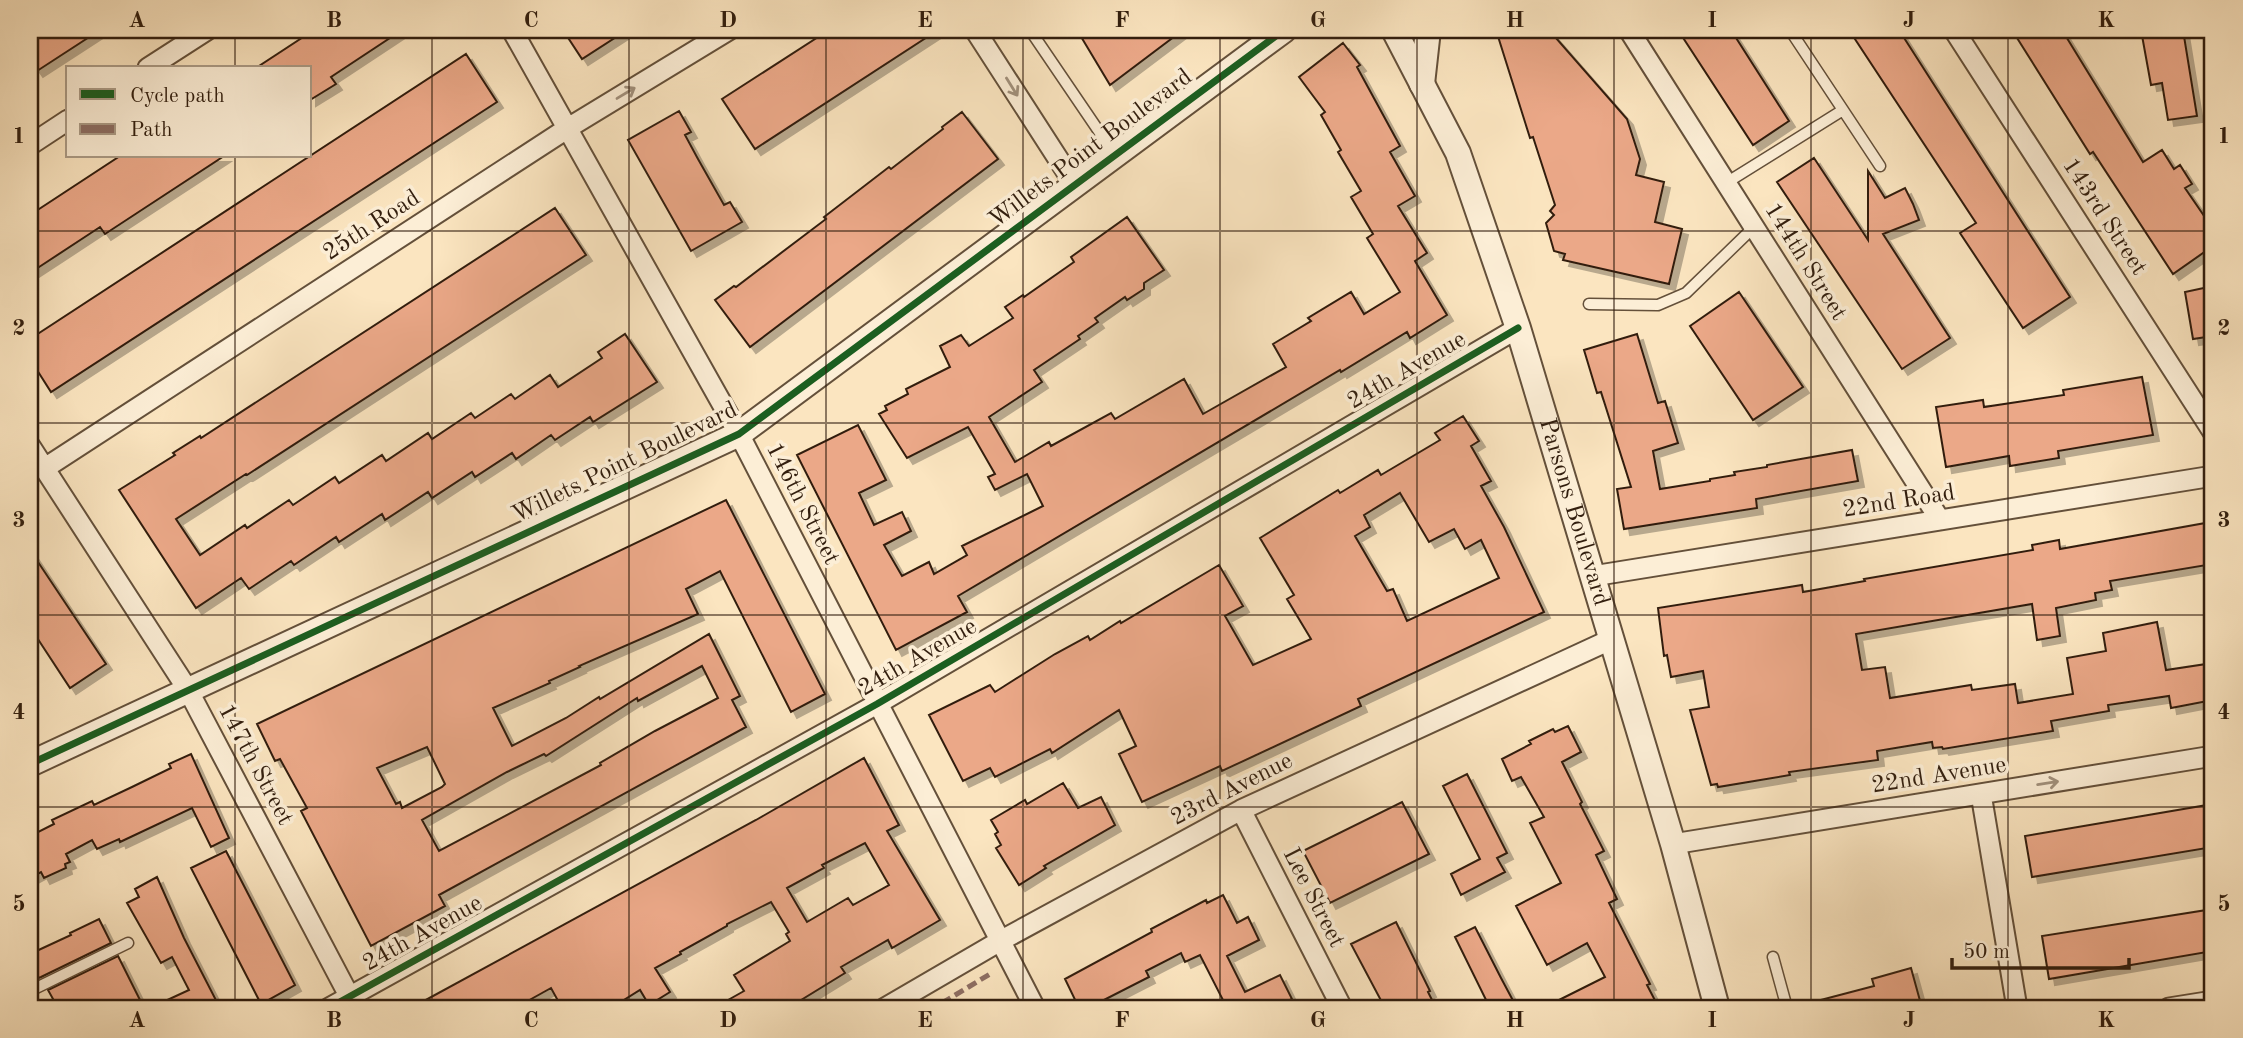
<svg xmlns="http://www.w3.org/2000/svg" width="2243" height="1038" font-family="'Old Standard TT',serif">
<style>
.building{fill:#eba888;stroke:#321e0e;stroke-width:2;fill-rule:evenodd;filter:url(#shadow)}
.lines{fill:none;stroke-linecap:round;stroke-linejoin:round}
.service-casing{stroke:#64503a;stroke-width:13}
.minor-casing{stroke:#64503a;stroke-width:23}
.tertiary-casing{stroke:#64503a;stroke-width:28}
.service{stroke:#fceed6;stroke-width:10}
.minor{stroke:#fceed6;stroke-width:19}
.tertiary{stroke:#fceed6;stroke-width:24}
.quiet{stroke:#8d6e63;stroke-width:5;stroke-dasharray:10 5;stroke-linecap:butt}
.cycleway-casing{stroke:#fceed6;stroke-width:11}
.cycleway{stroke:#1b5e20;stroke-width:7}
.oneway{stroke:#a1907c}
.grid{fill:none;stroke:#321e0e;stroke-width:2;stroke-opacity:0.55}
.labels{text-anchor:middle;dominant-baseline:central;stroke-width:7;stroke-linejoin:round;paint-order:stroke}
.street-label{font-size:24px;fill:#321e0e;stroke:#fceed6}
.neatline{fill:none;stroke:#321e0e;stroke-width:2.5}
.grid-label{font-size:23px;text-anchor:middle;font-weight:bold;fill:#321e0e}
</style>
<defs>
<filter id="shadow"><feDropShadow dx="6" dy="6" stdDeviation="0" flood-color="#0004"/></filter>
</defs>
<rect width="100%" height="100%" fill="#fbe5c0"/>
<filter id="stains"><feTurbulence type="fractalNoise" baseFrequency=".00286" numOctaves="4"/><feColorMatrix values="0 0 0 0 .2 0 0 0 0 .09 0 0 0 0 .02 0 0 0 .5 -.17"/></filter>
<radialGradient id="worn" r=".72"><stop offset=".6" stop-color="#630" stop-opacity="0"/><stop offset="1" stop-color="#630" stop-opacity=".3"/></radialGradient>
<!-- building -->
<path class="building" d="M 30,30 L 100,30 L 37,71 L 30,61 Z
M 314,30 L 402,30 L 331,77 L 336,84 L 310,100 L 310,68 L 256,68 Z
M 563,30 L 627,30 L 582,59 Z
M 829,30 L 938,30 L 755,149 L 722,99 Z
M 1077,30 L 1183,30 L 1110,85 Z
M 1496,30 L 1549,30 L 1627,119 L 1640,159 L 1636,175 L 1664,182 L 1655,222 L 1682,229 L 1669,284 L 1563,260 L 1565,254 L 1554,251 L 1546,223 L 1554,215 L 1550,211 L 1555,205 L 1533,137 L 1530,138 Z
M 1678,30 L 1731,30 L 1789,121 L 1753,145 Z
M 1849,30 L 1899,30 L 2070,297 L 2023,328 L 1960,233 L 1976,223 Z
M 2012,30 L 2062,30 L 2143,162 L 2162,150 L 2174,169 L 2180,165 L 2192,184 L 2185,188 L 2213,229 L 2213,246 L 2173,274 L 2093,152 L 2090,154 Z
M 2141,30 L 2183,30 L 2197,116 L 2168,120 L 2162,83 L 2151,85 Z
M 1343,43 L 1360,65 L 1357,67 L 1400,146 L 1390,152 L 1415,196 L 1398,206 L 1427,253 L 1415,261 L 1447,315 L 1410,338 L 1407,332 L 1341,372 L 1340,370 L 958,596 L 967,612 L 896,650 L 797,455 L 858,425 L 886,480 L 859,493 L 874,525 L 902,512 L 911,531 L 884,545 L 902,576 L 929,562 L 934,574 L 967,555 L 962,546 L 1043,506 L 1027,474 L 995,490 L 988,477 L 995,474 L 968,427 L 907,458 L 879,414 L 887,410 L 885,406 L 908,394 L 906,389 L 950,367 L 940,346 L 961,335 L 969,346 L 1013,318 L 1005,307 L 1023,295 L 1024,297 L 1074,262 L 1071,257 L 1127,217 L 1164,270 L 1144,283 L 1144,289 L 1127,300 L 1125,297 L 1095,318 L 1098,322 L 1078,336 L 1080,339 L 1034,370 L 1042,382 L 989,417 L 1015,462 L 1049,442 L 1051,446 L 1111,413 L 1115,419 L 1184,379 L 1203,414 L 1286,367 L 1273,344 L 1311,321 L 1308,318 L 1351,292 L 1364,314 L 1400,292 L 1367,238 L 1373,234 L 1351,197 L 1361,191 L 1338,152 L 1341,150 L 1321,115 L 1325,112 L 1299,77 Z
M 466,54 L 497,102 L 51,392 L 30,359 L 30,339 Z
M 679,111 L 691,132 L 685,135 L 698,159 L 724,205 L 730,202 L 742,222 L 691,251 L 628,140 Z
M 962,112 L 998,159 L 750,347 L 715,300 L 734,286 L 736,287 L 826,219 L 824,217 L 889,167 L 891,169 L 926,142 L 943,129 L 942,127 Z
M 120,156 L 224,156 L 105,234 L 100,227 L 30,273 L 30,215 Z
M 1814,158 L 1868,240 L 1868,171 L 1885,198 L 1905,188 L 1913,204 L 1919,220 L 1883,234 L 1950,338 L 1902,369 L 1777,182 Z
M 555,208 L 586,255 L 247,475 L 246,474 L 176,519 L 200,555 L 245,525 L 247,528 L 289,500 L 293,505 L 335,477 L 339,483 L 382,455 L 386,461 L 428,433 L 432,439 L 471,413 L 475,418 L 511,394 L 515,399 L 550,375 L 558,387 L 602,358 L 598,352 L 625,334 L 657,382 L 593,422 L 590,417 L 555,440 L 551,435 L 516,459 L 512,453 L 475,477 L 472,472 L 432,498 L 428,492 L 385,520 L 382,514 L 339,542 L 336,537 L 294,565 L 291,561 L 249,589 L 241,578 L 196,608 L 119,490 L 175,455 L 173,453 L 200,436 L 201,438 Z
M 2213,286 L 2213,336 L 2193,339 L 2185,292 Z
M 1739,292 L 1803,387 L 1753,420 L 1690,326 Z
M 1637,334 L 1658,403 L 1665,401 L 1678,443 L 1653,451 L 1660,489 L 1710,481 L 1710,479 L 1735,475 L 1734,472 L 1767,467 L 1767,465 L 1852,450 L 1858,481 L 1756,499 L 1757,508 L 1624,529 L 1617,489 L 1631,487 L 1601,392 L 1597,393 L 1584,350 Z
M 2142,377 L 2153,435 L 2058,451 L 2059,458 L 2010,466 L 2009,456 L 1946,467 L 1936,407 L 1983,400 L 1984,407 L 2064,395 L 2063,390 Z
M 1463,416 L 1479,441 L 1471,446 L 1491,481 L 1481,486 L 1504,527 L 1544,612 L 1358,699 L 1361,706 L 1222,771 L 1220,766 L 1142,802 L 1119,754 L 1136,746 L 1119,710 L 1052,753 L 1050,749 L 995,777 L 990,768 L 963,781 L 929,715 L 990,685 L 995,692 L 1055,654 L 1088,636 L 1090,640 L 1120,621 L 1121,623 L 1219,565 L 1243,606 L 1225,616 L 1253,665 L 1311,639 L 1287,599 L 1294,595 L 1260,538 L 1338,490 L 1340,493 L 1378,470 L 1381,475 L 1440,440 L 1435,433 ZM 1400,493 L 1429,542 L 1454,529 L 1465,549 L 1481,540 L 1499,578 L 1407,621 L 1393,589 L 1387,591 L 1355,536 L 1370,527 L 1364,515 Z
M 726,500 L 825,694 L 791,712 L 720,571 L 686,589 L 698,614 L 579,666 L 580,667 L 549,681 L 550,683 L 493,708 L 512,746 L 566,718 L 599,697 L 600,699 L 709,634 L 740,696 L 732,700 L 746,727 L 439,895 L 445,906 L 371,946 L 301,811 L 307,808 L 280,759 L 275,761 L 257,724 ZM 702,666 L 718,698 L 655,731 L 600,763 L 601,765 L 439,851 L 422,820 L 507,772 L 544,754 L 546,756 L 637,698 L 638,701 ZM 427,747 L 445,784 L 442,787 L 402,808 L 400,802 L 396,804 L 377,768 Z
M 2211,522 L 2213,564 L 2110,581 L 2112,590 L 2095,593 L 2096,600 L 2056,608 L 2060,636 L 2037,640 L 2032,604 L 1856,634 L 1862,670 L 1885,667 L 1890,698 L 1971,685 L 1972,690 L 2015,684 L 2018,703 L 2073,694 L 2067,658 L 2106,651 L 2103,633 L 2157,622 L 2166,670 L 2213,663 L 2213,700 L 2171,708 L 2169,696 L 2108,705 L 2109,711 L 2051,721 L 2053,731 L 1943,749 L 1942,747 L 1933,748 L 1932,742 L 1877,751 L 1878,760 L 1789,772 L 1790,775 L 1718,787 L 1717,784 L 1711,785 L 1690,710 L 1709,707 L 1703,671 L 1671,677 L 1667,655 L 1664,656 L 1658,608 L 1802,585 L 1803,592 L 1865,581 L 1864,579 L 2033,550 L 2032,545 L 2059,540 L 2060,549 Z
M 30,550 L 106,664 L 70,688 L 30,627 Z
M 1568,726 L 1581,752 L 1562,762 L 1582,802 L 1580,804 L 1604,851 L 1596,855 L 1617,899 L 1609,903 L 1650,984 L 1647,985 L 1659,1008 L 1543,1008 L 1605,977 L 1587,943 L 1547,965 L 1516,906 L 1561,883 L 1530,823 L 1544,817 L 1521,777 L 1512,781 L 1502,759 L 1531,744 L 1529,741 L 1553,729 L 1555,732 Z
M 191,754 L 229,838 L 211,847 L 192,808 L 120,842 L 119,839 L 97,849 L 92,840 L 66,854 L 70,862 L 65,864 L 66,868 L 44,878 L 41,872 L 30,878 L 30,836 L 54,824 L 52,820 L 92,801 L 94,805 L 132,787 L 171,768 L 169,764 Z
M 864,758 L 899,825 L 887,831 L 940,920 L 892,948 L 888,940 L 841,967 L 845,973 L 788,1008 L 714,1008 L 744,991 L 734,975 L 790,941 L 786,934 L 789,932 L 771,902 L 727,924 L 727,926 L 680,952 L 681,954 L 655,968 L 670,992 L 649,1005 L 640,990 L 611,1008 L 562,1008 L 551,988 L 515,1008 L 411,1008 L 756,820 ZM 865,843 L 889,885 L 853,905 L 848,898 L 807,922 L 787,888 L 824,868 L 822,865 Z
M 1467,774 L 1507,853 L 1497,858 L 1505,872 L 1461,895 L 1451,874 L 1480,859 L 1443,786 Z
M 1063,783 L 1078,808 L 1101,797 L 1115,825 L 1044,866 L 1046,868 L 1019,885 L 996,848 L 1001,845 L 995,834 L 998,832 L 991,820 L 1025,800 L 1027,804 Z
M 1402,802 L 1429,854 L 1330,903 L 1303,851 Z
M 2213,804 L 2213,847 L 2032,877 L 2025,836 Z
M 226,851 L 295,985 L 261,1004 L 191,868 Z
M 157,877 L 184,938 L 220,1008 L 150,1008 L 189,990 L 172,957 L 161,963 L 127,903 L 139,897 L 135,889 Z
M 1223,895 L 1237,923 L 1248,917 L 1259,940 L 1227,956 L 1245,992 L 1280,975 L 1292,999 L 1273,1008 L 1212,1008 L 1224,1002 L 1200,955 L 1185,962 L 1181,953 L 1146,971 L 1149,977 L 1098,1003 L 1101,1008 L 1079,1008 L 1065,979 L 1152,932 L 1151,929 L 1206,900 L 1207,903 Z
M 2213,909 L 2213,951 L 2049,979 L 2042,936 Z
M 99,919 L 111,943 L 41,977 L 30,981 L 30,954 L 71,935 L 70,933 Z
M 1396,922 L 1430,991 L 1428,992 L 1436,1008 L 1385,1008 L 1351,944 Z
M 1475,927 L 1501,978 L 1517,1008 L 1490,1008 L 1455,937 Z
M 118,956 L 144,1008 L 58,1008 L 48,990 Z
M 1911,968 L 1922,1008 L 1814,1008 L 1813,1002 L 1874,986 L 1872,979 Z"/>
<g class="lines">
<defs>
<path id="service" d="M 1030,30 L 1115,155
M 1843,110 L 1880,166
M 1726,183 L 1843,110 L 1790,30
M 1589,304 L 1658,305 L 1686,293 L 1754,227
M 1773,957 L 1787,1008
M 30,991 L 128,943"/>
<path id="minor" d="M 512,30 L 739,434 L 1035,1008
M 975,30 L 1075,185
M 1629,30 L 1940,520
M 1954,30 L 2213,432
M 148,68 L 207,30
M 30,145 L 68,120
M 30,446 L 188,690 L 355,1007
M 45,468 L 568,128 L 729,30
M 1593,576 L 2213,476
M 1981,794 L 2017,1008
M 1241,810 L 1342,1008
M 1673,844 L 2213,756
M 329,1008 L 877,704 L 1518,328
M 885,1008 L 1000,941 L 1241,810 L 1612,639
M 2169,1008 L 2213,1001"/>
<g id="tertiary">
<path id="s1" d="M 1394,30 L 1458,153 L 1518,328 L 1673,844 L 1717,1008"/>
<path d="M 1422,84 L 1428,30"/>
<path d="M 30,764 L 739,434 L 1284,30"/>
</g>
</defs>
<!-- service casing -->
<use href="#service" class="service-casing"/>
<!-- minor casing -->
<use href="#minor" class="minor-casing"/>
<!-- tertiary casing -->
<use href="#tertiary" class="tertiary-casing"/>
<!-- service -->
<use href="#service" class="service"/>
<!-- minor -->
<use href="#minor" class="minor"/>
<!-- tertiary -->
<use href="#tertiary" class="tertiary"/>
<!-- quiet -->
<path class="quiet" d="M 942,1003 L 990,974"/>
<defs>
<path id="cycleway" d="M 30,764 L 739,434 L 1284,30
M 329,1008 L 877,704 L 1518,328"/>
</defs>
<!-- cycleway casing -->
<use href="#cycleway" class="cycleway-casing"/>
<!-- cycleway -->
<use href="#cycleway" class="cycleway"/>
</g>
<!-- one-way arrows -->
<defs><path id="oneway-shaft" d="M-6 0H5M1.5-3L5.5 0L1.5 3" fill="none" stroke-width="1.6" stroke-linecap="round" stroke-linejoin="round" transform="scale(1.75)"/></defs>
<g class="oneway">
<use href="#oneway-shaft" transform="translate(1012 87) rotate(58)"/>
<use href="#oneway-shaft" transform="translate(626 93) rotate(-31)"/>
<use href="#oneway-shaft" transform="translate(2048 783) rotate(-9)"/>
</g>
<!-- grid -->
<path class="grid" d="M 235,30 L 235,68M 432,30 L 432,1008M 629,30 L 629,1008M 826,30 L 826,1008M 1023,30 L 1023,1008M 1220,30 L 1220,1008M 1417,30 L 1417,1008M 1614,30 L 1614,1008M 1811,30 L 1811,1008M 2008,30 L 2008,1008M 235,156 L 235,1008M 30,231 L 2213,231M 30,423 L 2213,423M 30,615 L 2213,615M 30,807 L 2213,807"/>
<g class="labels">
<!-- street labels -->
<g class="street-label">
<text transform="translate(1091 149) rotate(-37)">Willets Point Boulevard</text>
<text transform="translate(2104 217) rotate(57)">143rd Street</text>
<text transform="translate(372 226) rotate(-33)">25th Road</text>
<text transform="translate(1805 262) rotate(58)">144th Street</text>
<text transform="translate(1407 371) rotate(-30)">24th Avenue</text>
<text transform="translate(625 463) rotate(-26)">Willets Point Boulevard</text>
<text transform="translate(1899 502) rotate(-9)">22nd Road</text>
<text transform="translate(802 504) rotate(63)">146th Street</text>
<text stroke="none"><textPath href="#s1" startOffset="516">Parsons Boulevard</textPath></text>
<text transform="translate(918 658) rotate(-30)">24th Avenue</text>
<text transform="translate(255 765) rotate(62)">147th Street</text>
<text transform="translate(1939 776) rotate(-9)">22nd Avenue</text>
<text transform="translate(1232 790) rotate(-27)">23rd Avenue</text>
<text transform="translate(1313 898) rotate(63)">Lee Street</text>
<text transform="translate(423 934) rotate(-29)">24th Avenue</text>
</g>
</g>
<!-- margin -->
<rect width="2243" height="1038" fill="none" stroke="#fbe5c0" stroke-width="77"/>
<!-- legend -->
<rect x="66" y="66" width="245" height="91" fill="#fceed6" stroke="#ab9b86" stroke-width="2"/>
<rect x="80" y="89" width="35" height="10" fill="#1b5e20" stroke="#ab9b86" stroke-width="2"/>
<text x="130" y="102" font-size="21" fill="#321e0e">Cycle path</text>
<rect x="80" y="124" width="35" height="10" fill="#8d6e63" stroke="#ab9b86" stroke-width="2"/>
<text x="130" y="136" font-size="21" fill="#321e0e">Path</text>
<!-- scale -->
<path d="M1952 958v10h177v-10" fill="none" stroke="#321e0e" stroke-width="3.5"/>
<text x="1963" y="958" font-size="21" fill="#321e0e" stroke="#fceed6" stroke-width="5" paint-order="stroke">50 m</text>
<rect x="38" y="38" width="2166" height="962" class="neatline"/>
<g class="grid-label">
<text x="137" y="27">A</text>
<text x="334" y="27">B</text>
<text x="531" y="27">C</text>
<text x="728" y="27">D</text>
<text x="925" y="27">E</text>
<text x="1122" y="27">F</text>
<text x="1318" y="27">G</text>
<text x="1515" y="27">H</text>
<text x="1712" y="27">I</text>
<text x="1909" y="27">J</text>
<text x="2106" y="27">K</text>
<text x="19" y="143">1</text>
<text x="2224" y="143">1</text>
<text x="19" y="335">2</text>
<text x="2224" y="335">2</text>
<text x="19" y="527">3</text>
<text x="2224" y="527">3</text>
<text x="19" y="719">4</text>
<text x="2224" y="719">4</text>
<text x="19" y="911">5</text>
<text x="2224" y="911">5</text>
<text x="137" y="1027">A</text>
<text x="334" y="1027">B</text>
<text x="531" y="1027">C</text>
<text x="728" y="1027">D</text>
<text x="925" y="1027">E</text>
<text x="1122" y="1027">F</text>
<text x="1318" y="1027">G</text>
<text x="1515" y="1027">H</text>
<text x="1712" y="1027">I</text>
<text x="1909" y="1027">J</text>
<text x="2106" y="1027">K</text>
</g>
<rect width="100%" height="100%" filter="url(#stains)"/>
<rect width="100%" height="100%" fill="url(#worn)"/>
</svg>
